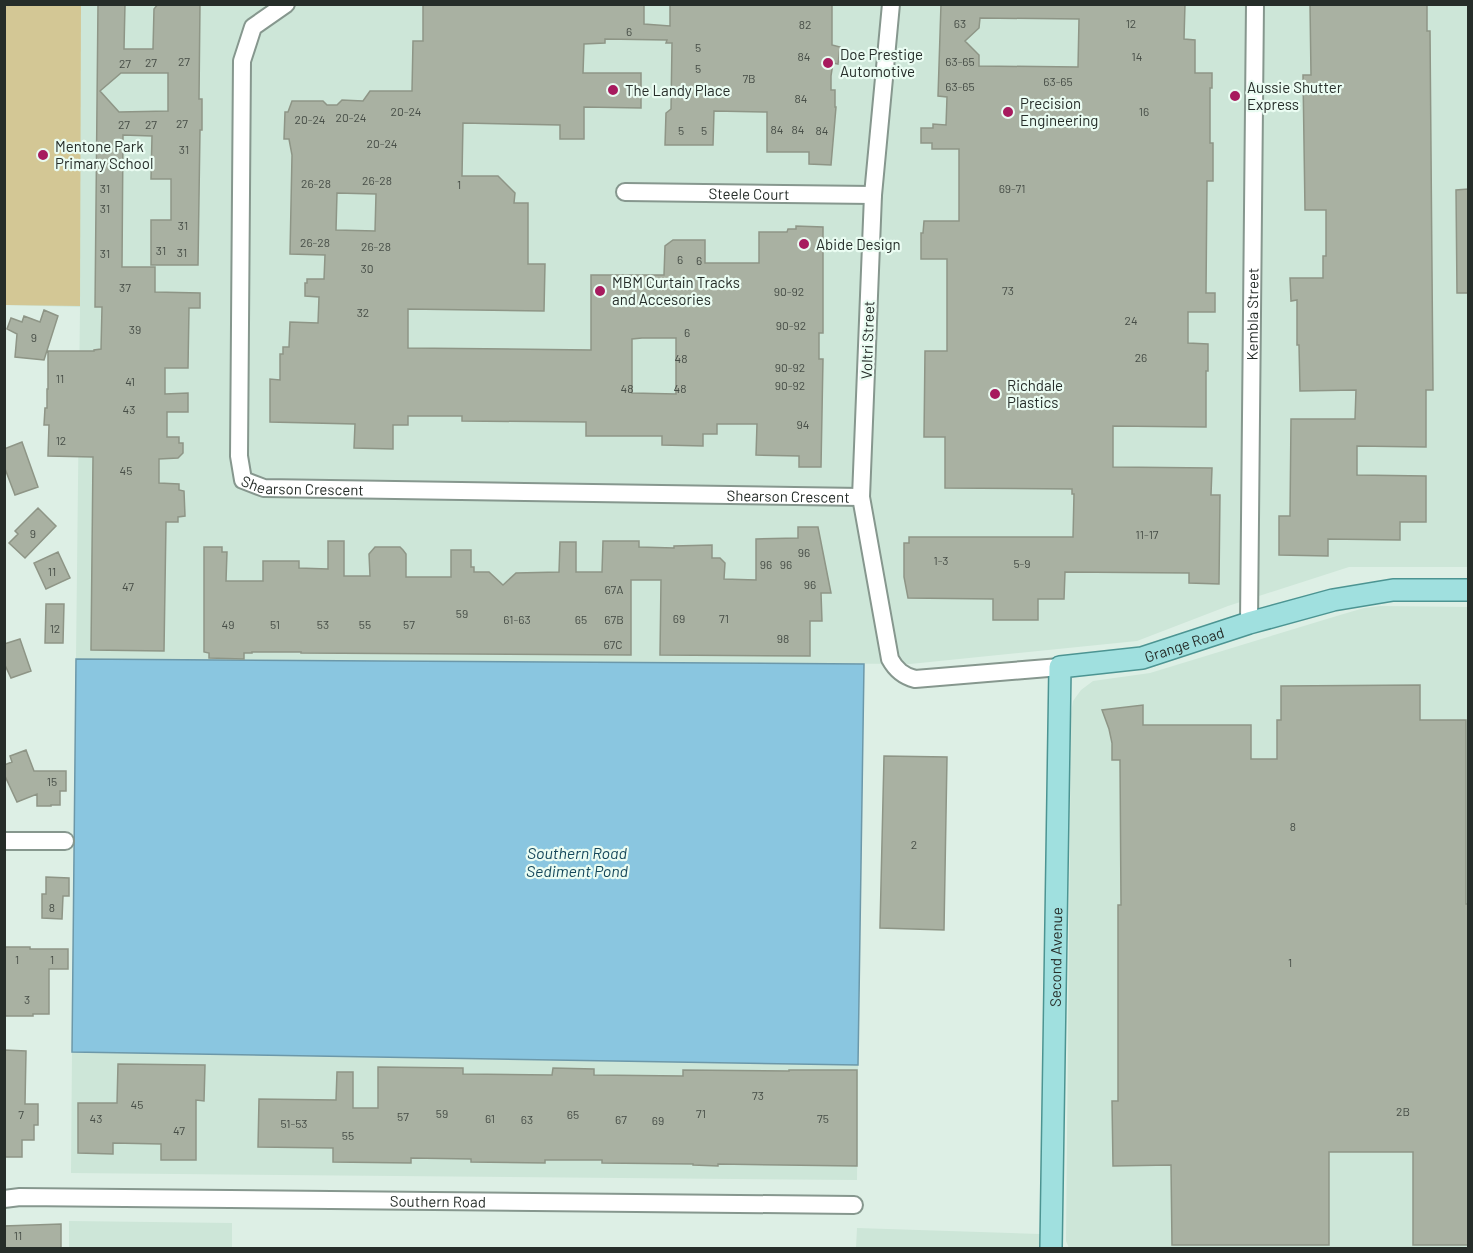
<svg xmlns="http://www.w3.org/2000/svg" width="1473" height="1253" font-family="Barlow,sans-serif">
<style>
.built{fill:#cde6d8}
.green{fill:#d3c795}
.water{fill:#8ac6e0;stroke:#6c98a9;stroke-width:1.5}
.building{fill:#a9b1a2;stroke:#8e9586;stroke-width:1.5;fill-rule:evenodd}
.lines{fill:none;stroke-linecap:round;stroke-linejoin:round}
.minor-casing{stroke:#86978e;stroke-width:20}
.major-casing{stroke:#4c9492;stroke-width:24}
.minor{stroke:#fff;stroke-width:16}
.major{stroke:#a0e0df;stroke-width:21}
.poi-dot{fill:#a71b5e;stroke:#eafcf2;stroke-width:2}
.labels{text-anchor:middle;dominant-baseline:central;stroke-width:4.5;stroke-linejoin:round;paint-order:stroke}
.number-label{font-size:12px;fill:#474e47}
.poi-label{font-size:15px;fill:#262d29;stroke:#eafcf2;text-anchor:start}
.street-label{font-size:15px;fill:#262d29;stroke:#eafcf2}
.water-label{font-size:16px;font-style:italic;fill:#15475a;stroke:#eafcf2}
</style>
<rect width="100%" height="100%" fill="#ddefe5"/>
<!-- built -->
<path class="built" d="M 4,5 L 1468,5 L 1468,567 L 1349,567 L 1228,606 L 1137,641 L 910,664 L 76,659 L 80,307 L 5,305 Z
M 1381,606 L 1468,607 L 1468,1248 L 1069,1248 L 1066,1241 L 1071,714 L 1073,701 L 1081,690 L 1093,681 L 1150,673 L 1340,615 L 1364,608 Z
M 72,1052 L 858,1065 L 857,1180 L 71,1173 Z
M 69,1221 L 232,1223 L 232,1248 L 69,1248 Z
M 857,1228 L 1040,1234 L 1040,1248 L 856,1248 Z"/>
<!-- green -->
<path class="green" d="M 5,4 L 81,5 L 80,306 L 5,305 Z"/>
<!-- water -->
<path class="water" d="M 76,659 L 864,664 L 858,1065 L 72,1052 Z"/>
<!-- building -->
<path class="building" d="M 98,4 L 125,4 L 124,49 L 153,49 L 154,9 L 158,4 L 200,4 L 199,99 L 202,99 L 202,130 L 200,130 L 198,265 L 151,265 L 151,220 L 171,220 L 171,179 L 151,179 L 152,136 L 123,135 L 122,267 L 155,267 L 155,292 L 200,293 L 200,308 L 189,308 L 188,368 L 165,368 L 165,394 L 188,393 L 188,412 L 167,412 L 167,437 L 179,437 L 179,443 L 183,443 L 183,453 L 178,458 L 159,459 L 159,483 L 179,484 L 179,490 L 184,491 L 185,516 L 178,517 L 178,522 L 166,522 L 164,651 L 91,650 L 93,457 L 48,456 L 49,425 L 44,425 L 45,408 L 47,408 L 47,389 L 48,389 L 48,351 L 94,351 L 94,350 L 101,349 L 102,307 L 95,307 ZM 121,73 L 168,73 L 168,111 L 119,112 L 100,91 Z
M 423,4 L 644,4 L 644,24 L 670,26 L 670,4 L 832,4 L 832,45 L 840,47 L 838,64 L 833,63 L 831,76 L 831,90 L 835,90 L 835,107 L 836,107 L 831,165 L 809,164 L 809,152 L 767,152 L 767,112 L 714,111 L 713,145 L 665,145 L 666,113 L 671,109 L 672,43 L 666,43 L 667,40 L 605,39 L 605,43 L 584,44 L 583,73 L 641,73 L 641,108 L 584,107 L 584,139 L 560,139 L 560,125 L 463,123 L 462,176 L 498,176 L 515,193 L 514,203 L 528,203 L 528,264 L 545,264 L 544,311 L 408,309 L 408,348 L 591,350 L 591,275 L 664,275 L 665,246 L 673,240 L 705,240 L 705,263 L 759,263 L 759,232 L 787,232 L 788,229 L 796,229 L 796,226 L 823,227 L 823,333 L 819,333 L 819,359 L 823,359 L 821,467 L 799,467 L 799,456 L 756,455 L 757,424 L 717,424 L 717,434 L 703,434 L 703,446 L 662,445 L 662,436 L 586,436 L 586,422 L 462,421 L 462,416 L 408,416 L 408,425 L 393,425 L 393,449 L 354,448 L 355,424 L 270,422 L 270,379 L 280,380 L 280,354 L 283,354 L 283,347 L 289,347 L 290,322 L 318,323 L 319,297 L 305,296 L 305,283 L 307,283 L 307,279 L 324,279 L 325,255 L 290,254 L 292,155 L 289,139 L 284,139 L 285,112 L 288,112 L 292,101 L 323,101 L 327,105 L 337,105 L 342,100 L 363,101 L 370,91 L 412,91 L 413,41 L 423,41 ZM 337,193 L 376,194 L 375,231 L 336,230 ZM 642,338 L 676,338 L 676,394 L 632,393 L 632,339 Z
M 941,4 L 1185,4 L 1184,39 L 1195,40 L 1195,73 L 1212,73 L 1212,88 L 1210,88 L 1210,143 L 1213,143 L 1213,181 L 1207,181 L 1206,293 L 1215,293 L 1215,312 L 1188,312 L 1188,343 L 1208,344 L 1208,371 L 1206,371 L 1206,427 L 1113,426 L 1113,467 L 1212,468 L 1211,495 L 1220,495 L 1219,584 L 1189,583 L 1189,573 L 1065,572 L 1064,599 L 1038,599 L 1038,620 L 993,620 L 993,599 L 908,598 L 904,577 L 904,543 L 909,543 L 909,537 L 1073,537 L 1074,494 L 1072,494 L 1072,489 L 945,488 L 945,437 L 924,437 L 925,351 L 947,351 L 947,259 L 921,259 L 921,233 L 923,233 L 924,221 L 959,221 L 959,149 L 932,149 L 932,143 L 921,143 L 921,128 L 933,128 L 933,124 L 946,125 L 947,97 L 938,96 ZM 980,18 L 1079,19 L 1078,67 L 979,66 L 979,55 L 965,41 L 979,28 Z
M 1310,4 L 1427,4 L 1427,31 L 1430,31 L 1433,390 L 1426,390 L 1426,447 L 1357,446 L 1357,475 L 1426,476 L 1426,522 L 1400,522 L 1400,540 L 1328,539 L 1328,556 L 1279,555 L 1279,516 L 1290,516 L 1291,419 L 1355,419 L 1356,390 L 1300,391 L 1299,345 L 1297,345 L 1297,300 L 1291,301 L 1290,278 L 1323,278 L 1323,256 L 1326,256 L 1326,210 L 1305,210 L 1303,75 L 1311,75 Z
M 1468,189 L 1468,293 L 1457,293 L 1456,190 Z
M 44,310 L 58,316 L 44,360 L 15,357 L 17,334 L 7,329 L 11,318 L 22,322 L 24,316 L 40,322 Z
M 22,442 L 38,487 L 15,495 L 4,466 L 4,449 Z
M 38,508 L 56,526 L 25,558 L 9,543 L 18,534 L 15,531 Z
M 798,527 L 818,527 L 831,593 L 821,593 L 822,621 L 810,621 L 810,656 L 660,655 L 661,580 L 631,580 L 631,655 L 301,653 L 301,652 L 252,652 L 252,653 L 244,653 L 244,659 L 209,658 L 209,653 L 204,652 L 204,547 L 222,547 L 222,552 L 227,552 L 226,581 L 263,581 L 263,561 L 299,561 L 299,568 L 328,569 L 328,541 L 344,541 L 344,576 L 370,576 L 369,554 L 375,547 L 400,547 L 403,550 L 406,554 L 406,577 L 451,577 L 451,550 L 471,550 L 471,567 L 474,567 L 474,572 L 489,572 L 503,585 L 516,573 L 559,572 L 560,542 L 576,542 L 576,572 L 602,572 L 603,541 L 639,541 L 639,547 L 674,548 L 674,546 L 712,545 L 712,558 L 720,558 L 725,563 L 724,579 L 756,580 L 756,539 L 798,538 Z
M 58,552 L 70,578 L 46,589 L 34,563 Z
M 46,604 L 64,604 L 63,643 L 45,643 Z
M 20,639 L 31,671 L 11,678 L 4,663 L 4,644 Z
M 1420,685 L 1420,720 L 1466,720 L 1466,904 L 1468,904 L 1468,1245 L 1413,1245 L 1413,1152 L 1329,1152 L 1329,1245 L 1172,1245 L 1171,1165 L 1113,1166 L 1112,1101 L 1118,1101 L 1118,905 L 1121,905 L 1120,760 L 1112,760 L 1112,743 L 1109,729 L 1102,710 L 1143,705 L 1143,725 L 1251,725 L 1251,759 L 1277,759 L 1277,720 L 1281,720 L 1281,686 Z
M 26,750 L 34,771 L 66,771 L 66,791 L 60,791 L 60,805 L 51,805 L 51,806 L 37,806 L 37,794 L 17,802 L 4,774 L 4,765 L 12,762 L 10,756 Z
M 884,756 L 947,757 L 944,930 L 880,928 Z
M 46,877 L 69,878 L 69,896 L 63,896 L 62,919 L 42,918 L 42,894 L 46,894 Z
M 4,947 L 30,947 L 30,949 L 68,949 L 68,969 L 49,969 L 49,1014 L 33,1014 L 33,1016 L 4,1016 Z
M 4,1050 L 26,1051 L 25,1104 L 38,1104 L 38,1125 L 34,1125 L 34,1140 L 22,1140 L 22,1157 L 5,1157 Z
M 118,1064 L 205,1065 L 204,1101 L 196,1100 L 196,1160 L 161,1160 L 161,1144 L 113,1143 L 113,1154 L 78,1153 L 78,1103 L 117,1103 Z
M 378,1067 L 463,1068 L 463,1074 L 552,1075 L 553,1068 L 594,1069 L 594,1075 L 683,1076 L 683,1070 L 789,1071 L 789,1070 L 857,1070 L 857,1166 L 718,1164 L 718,1166 L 693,1165 L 693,1164 L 602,1163 L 602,1160 L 545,1160 L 545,1163 L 471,1162 L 471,1159 L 411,1158 L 411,1163 L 333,1162 L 333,1148 L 258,1147 L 259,1099 L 336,1100 L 337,1072 L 353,1072 L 353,1108 L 378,1108 Z
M 61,1224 L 61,1248 L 4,1248 L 4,1226 Z"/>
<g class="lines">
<defs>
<g id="minor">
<path id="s1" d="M 286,4 L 253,27 L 242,61 L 239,456 L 243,480 L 264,488 L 861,497"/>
<path d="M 891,4 L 873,195 L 861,497 L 890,659 C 896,670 903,676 915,679 L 1060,667"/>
<path id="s2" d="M 625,192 L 873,195"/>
<path id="s3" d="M 1249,623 L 1255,4"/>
<path d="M 4,841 L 65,841"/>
<path id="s4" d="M 4,1199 L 20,1197 L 854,1205"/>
</g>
<g id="major">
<path id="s5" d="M 1051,1248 L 1060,667 L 1142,658 L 1249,623 L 1333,600 L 1393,590 L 1468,590"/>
</g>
</defs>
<!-- minor casing -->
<use href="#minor" class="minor-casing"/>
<!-- major casing -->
<use href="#major" class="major-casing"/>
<!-- minor -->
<use href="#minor" class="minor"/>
<!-- major -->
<use href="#major" class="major"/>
</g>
<!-- markers -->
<g class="poi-dot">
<circle cx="828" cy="63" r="6"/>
<circle cx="613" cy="90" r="6"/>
<circle cx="1235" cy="96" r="6"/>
<circle cx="1008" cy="112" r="6"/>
<circle cx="43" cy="155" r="6"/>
<circle cx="804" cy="244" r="6"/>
<circle cx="600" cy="291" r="6"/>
<circle cx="995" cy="394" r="6"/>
</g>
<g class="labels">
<!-- number labels -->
<g class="number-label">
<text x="960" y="23">63</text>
<text x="1131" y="23">12</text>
<text x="805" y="24">82</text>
<text x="629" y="31">6</text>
<text x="698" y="47">5</text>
<text x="804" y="56">84</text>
<text x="1137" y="56">14</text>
<text x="184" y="61">27</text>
<text x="960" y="61">63-65</text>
<text x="151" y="62">27</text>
<text x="125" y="63">27</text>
<text x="698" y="68">5</text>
<text x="749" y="78">7B</text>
<text x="1058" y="81">63-65</text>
<text x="960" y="86">63-65</text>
<text x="801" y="98">84</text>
<text x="406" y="111">20-24</text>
<text x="1144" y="111">16</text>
<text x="351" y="117">20-24</text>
<text x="310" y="119">20-24</text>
<text x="182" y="123">27</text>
<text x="124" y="124">27</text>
<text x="151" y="124">27</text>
<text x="777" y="129">84</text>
<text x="798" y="129">84</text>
<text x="681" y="130">5</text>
<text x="704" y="130">5</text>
<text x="822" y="130">84</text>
<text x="382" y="143">20-24</text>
<text x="184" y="149">31</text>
<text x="377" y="180">26-28</text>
<text x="316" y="183">26-28</text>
<text x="459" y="184">1</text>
<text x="105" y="188">31</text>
<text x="1012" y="188">69-71</text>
<text x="105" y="208">31</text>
<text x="183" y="225">31</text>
<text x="315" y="242">26-28</text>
<text x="376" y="246">26-28</text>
<text x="161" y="250">31</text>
<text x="182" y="252">31</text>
<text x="105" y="253">31</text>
<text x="680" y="259">6</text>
<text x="699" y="260">6</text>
<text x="367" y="268">30</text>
<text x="125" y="287">37</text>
<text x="1008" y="290">73</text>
<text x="789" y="291">90-92</text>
<text x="363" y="312">32</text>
<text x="1131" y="320">24</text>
<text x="791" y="325">90-92</text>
<text x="135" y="329">39</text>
<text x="687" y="332">6</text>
<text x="34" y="337">9</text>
<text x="1141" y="357">26</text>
<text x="681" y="358">48</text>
<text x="790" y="367">90-92</text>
<text x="60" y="378">11</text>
<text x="130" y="381">41</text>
<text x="790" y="385">90-92</text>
<text x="627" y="388">48</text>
<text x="680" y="388">48</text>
<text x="129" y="409">43</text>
<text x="803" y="424">94</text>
<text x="61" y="440">12</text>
<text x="126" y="470">45</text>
<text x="33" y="533">9</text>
<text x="1147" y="534">11-17</text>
<text x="804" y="552">96</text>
<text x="941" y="560">1-3</text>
<text x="1022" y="563">5-9</text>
<text x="766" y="564">96</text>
<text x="786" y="564">96</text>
<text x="52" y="571">11</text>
<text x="810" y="584">96</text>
<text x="128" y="586">47</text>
<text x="614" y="589">67A</text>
<text x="462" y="613">59</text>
<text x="679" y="618">69</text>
<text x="724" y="618">71</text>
<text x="517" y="619">61-63</text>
<text x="581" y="619">65</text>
<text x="614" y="619">67B</text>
<text x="228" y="624">49</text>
<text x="275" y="624">51</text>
<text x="323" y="624">53</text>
<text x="365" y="624">55</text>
<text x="409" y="624">57</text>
<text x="55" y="628">12</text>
<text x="783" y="638">98</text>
<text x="613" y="644">67C</text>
<text x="52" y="781">15</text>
<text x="1293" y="826">8</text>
<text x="914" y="844">2</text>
<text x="52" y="907">8</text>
<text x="17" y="959">1</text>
<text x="52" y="959">1</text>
<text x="1290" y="962">1</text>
<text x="27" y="999">3</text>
<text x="758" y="1095">73</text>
<text x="137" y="1104">45</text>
<text x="1403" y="1111">2B</text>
<text x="442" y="1113">59</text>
<text x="701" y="1113">71</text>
<text x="21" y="1114">7</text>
<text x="573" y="1114">65</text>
<text x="403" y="1116">57</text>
<text x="96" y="1118">43</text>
<text x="490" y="1118">61</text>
<text x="823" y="1118">75</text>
<text x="527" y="1119">63</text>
<text x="621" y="1119">67</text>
<text x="658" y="1120">69</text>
<text x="294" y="1123">51-53</text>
<text x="179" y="1130">47</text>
<text x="348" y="1135">55</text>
<text x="18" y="1235">11</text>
</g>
<!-- poi labels -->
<g class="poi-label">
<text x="840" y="54">Doe Prestige<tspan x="840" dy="17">Automotive</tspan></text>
<text x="1247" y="87">Aussie Shutter<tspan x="1247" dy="17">Express</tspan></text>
<text x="625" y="90">The Landy Place</text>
<text x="1020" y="103">Precision<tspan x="1020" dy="17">Engineering</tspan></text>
<text x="55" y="146">Mentone Park<tspan x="55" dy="17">Primary School</tspan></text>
<text x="816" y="244">Abide Design</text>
<text x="612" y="282">MBM Curtain Tracks<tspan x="612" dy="17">and Accesories</tspan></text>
<text x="1007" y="385">Richdale<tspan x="1007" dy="17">Plastics</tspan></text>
</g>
<!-- street labels -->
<g class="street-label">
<text stroke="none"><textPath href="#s2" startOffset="124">Steele Court</textPath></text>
<text stroke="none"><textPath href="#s3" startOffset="309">Kembla Street</textPath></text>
<text transform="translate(867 340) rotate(-88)">Voltri Street</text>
<text stroke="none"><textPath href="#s1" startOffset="556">Shearson Crescent</textPath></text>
<text stroke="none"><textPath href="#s1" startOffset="1042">Shearson Crescent</textPath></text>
<text stroke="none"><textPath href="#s5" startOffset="708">Grange Road</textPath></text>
<text stroke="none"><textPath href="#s5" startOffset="291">Second Avenue</textPath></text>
<text stroke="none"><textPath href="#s4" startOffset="434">Southern Road</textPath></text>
</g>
<!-- water labels -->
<g class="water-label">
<text x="577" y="852">Southern Road<tspan x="577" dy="18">Sediment Pond</tspan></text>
</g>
</g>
<!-- border -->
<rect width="1473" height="1253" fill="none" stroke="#262d29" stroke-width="12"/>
</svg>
